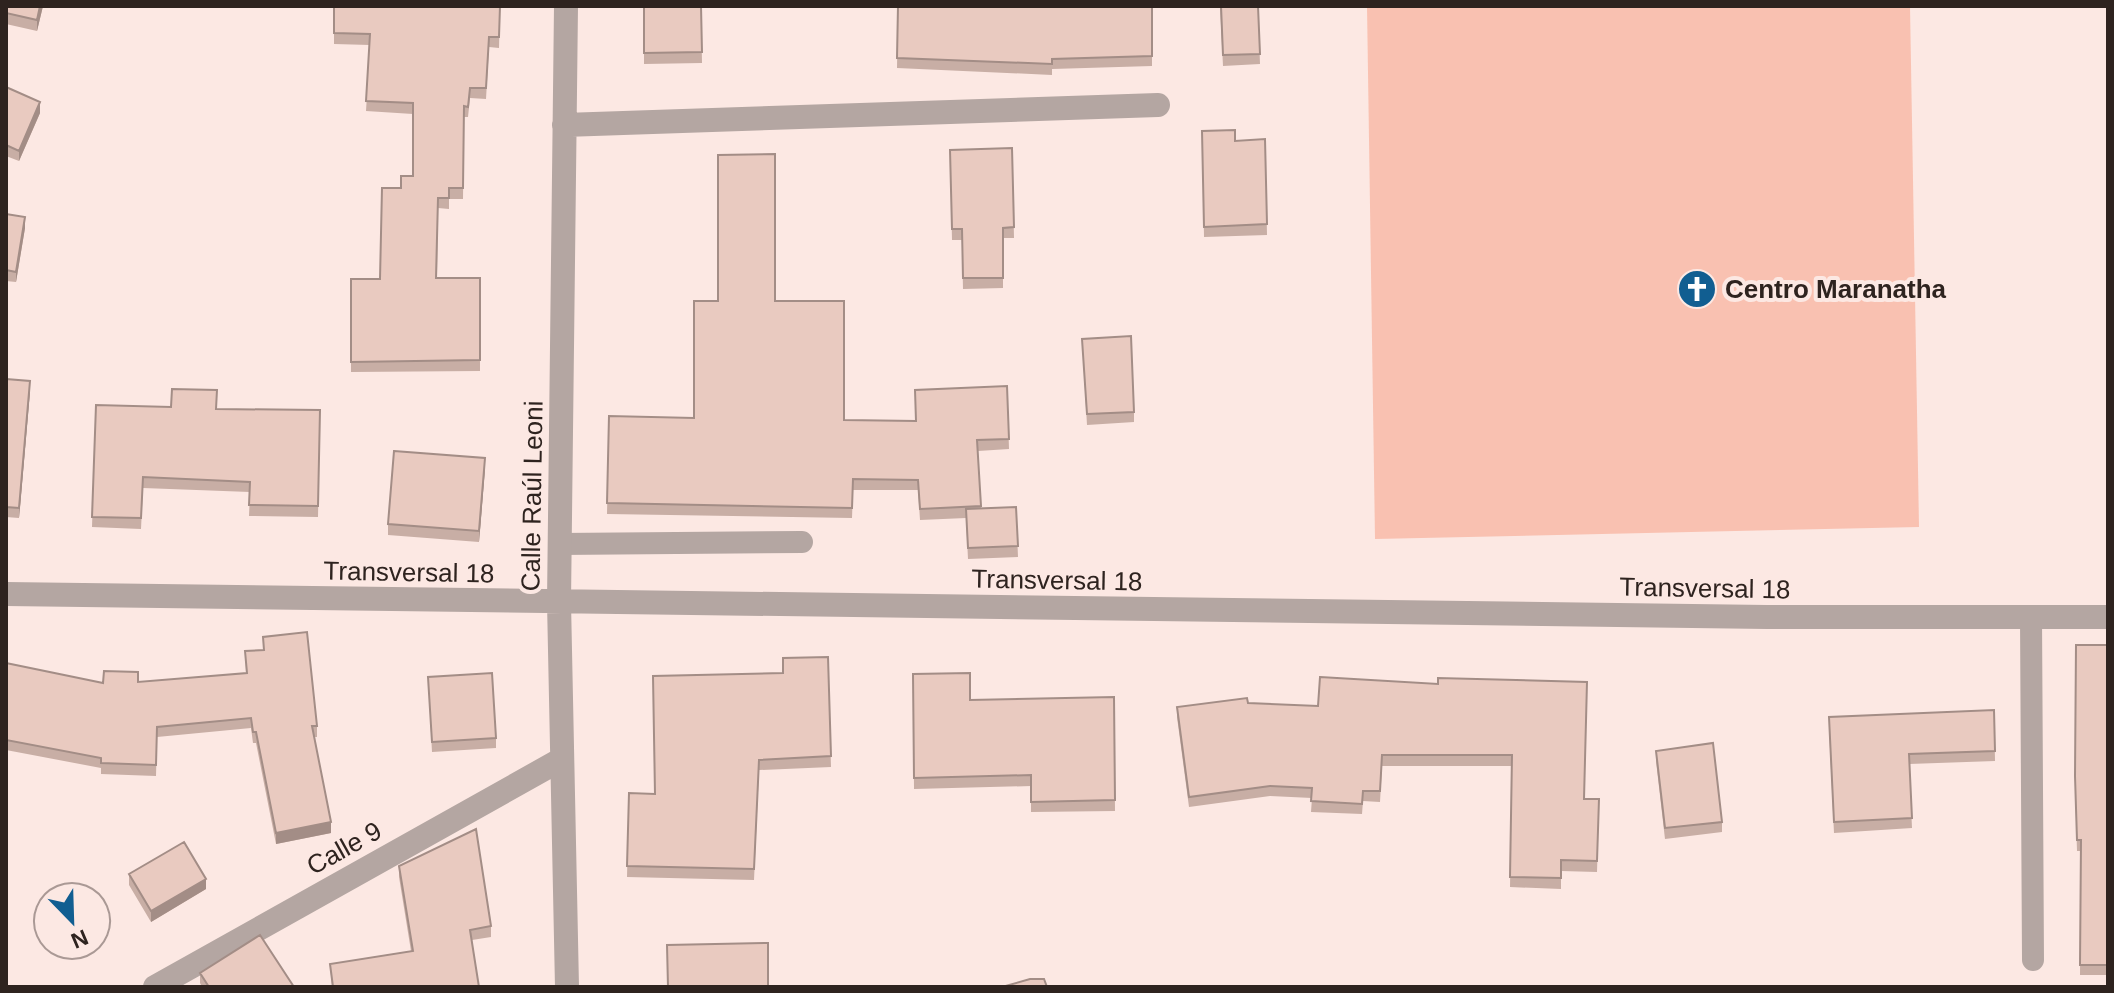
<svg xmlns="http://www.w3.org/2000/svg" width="2114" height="993" font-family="Helvetica,sans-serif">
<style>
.green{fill:#f9c1b1}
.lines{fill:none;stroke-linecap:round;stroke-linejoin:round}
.service{stroke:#b4a6a2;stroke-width:22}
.minor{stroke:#b4a6a2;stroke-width:24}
.wall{fill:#c8aea5}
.shaded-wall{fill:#a38d86}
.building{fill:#e9cac0;stroke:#a38d86;stroke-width:2}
.labels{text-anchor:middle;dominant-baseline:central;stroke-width:8;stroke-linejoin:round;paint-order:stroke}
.poi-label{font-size:26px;font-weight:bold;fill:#2e231f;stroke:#fce8e3;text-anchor:start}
.street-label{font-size:26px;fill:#2e231f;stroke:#fce8e3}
</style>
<rect width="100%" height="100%" fill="#fce8e3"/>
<!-- green -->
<path class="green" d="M 1367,6 L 1910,6 L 1919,527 L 1375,539 Z"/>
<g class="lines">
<!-- service -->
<path class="service" d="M 559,544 L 802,542
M 2031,617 L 2033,960"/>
<!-- minor -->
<path class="minor" d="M 566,6 L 559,602 L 567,987
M 564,125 L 1158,105
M 6,594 L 1767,617 L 2108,617
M 155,987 L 562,759"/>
</g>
<!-- wall -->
<path class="wall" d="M 6,6 L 43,6 L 37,31 L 6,24 Z
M 334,6 L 500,6 L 499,48 L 489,47 L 486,99 L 470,98 L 468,117 L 464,117 L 463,199 L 449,199 L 449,209 L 438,208 L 437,278 L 480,278 L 480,371 L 351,372 L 351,279 L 380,279 L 401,188 L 413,176 L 413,114 L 366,111 L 370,45 L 334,44 Z
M 644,6 L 701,6 L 702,63 L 644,64 Z
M 898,6 L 1152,6 L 1152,66 L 1052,69 L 1052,75 L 897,68 Z
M 1220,6 L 1258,6 L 1260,64 L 1223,66 Z
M 6,87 L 40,113 L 19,161 L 6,156 Z
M 1202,131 L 1235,141 L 1265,139 L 1267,235 L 1204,237 Z
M 1012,148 L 1014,238 L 1003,238 L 1003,288 L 963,289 L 962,240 L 952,240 L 950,150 Z
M 6,214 L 25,228 L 16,282 L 6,281 Z
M 775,301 L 844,420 L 916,421 L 1007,386 L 1009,449 L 978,451 L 981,509 L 1016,507 L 1018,557 L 968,559 L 966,518 L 920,520 L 918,490 L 853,490 L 852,518 L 607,514 L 609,416 L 694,418 Z
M 1082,339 L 1134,412 L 1134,422 L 1087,425 Z
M 6,379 L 30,391 L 19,518 L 6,517 Z
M 96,405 L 216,409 L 320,410 L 318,517 L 249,516 L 250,492 L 143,488 L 141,529 L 92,527 Z
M 485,468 L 479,542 L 388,535 L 388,524 Z
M 2108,645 L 2108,975 L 2080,975 L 2081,851 L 2077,851 L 2075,786 Z
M 245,651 L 317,726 L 317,737 L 314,737 L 331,833 L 276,844 L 256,743 L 253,743 L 251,728 L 157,737 L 156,776 L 101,774 L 101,768 L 6,750 L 6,663 L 103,683 L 138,682 L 246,673 Z
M 828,657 L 831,767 L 759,770 L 754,880 L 627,877 L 629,793 L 655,794 L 783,673 Z
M 913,674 L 970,700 L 1114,697 L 1115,811 L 1031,812 L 1031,786 L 914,789 Z
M 428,677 L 496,738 L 496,748 L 432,752 Z
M 1438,684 L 1584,799 L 1599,799 L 1597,872 L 1561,871 L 1561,889 L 1510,887 L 1512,766 L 1382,766 L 1380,802 L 1363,801 L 1362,814 L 1311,812 L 1312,798 L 1270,796 L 1189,807 L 1177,717 L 1177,707 L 1248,703 L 1318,706 Z
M 1994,710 L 1995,761 L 1909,764 L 1912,828 L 1834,833 L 1829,728 Z
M 1656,751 L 1722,822 L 1722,832 L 1665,839 L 1656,761 Z
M 399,866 L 491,926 L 491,937 L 472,940 L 479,987 L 332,987 L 330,964 L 411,951 L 399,877 Z
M 129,874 L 206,889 L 151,922 L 129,885 Z
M 200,973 L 294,987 L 202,987 L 200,983 Z"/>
<!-- shaded-wall -->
<path class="shaded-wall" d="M 40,6 L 43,6 L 37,31 L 37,20 Z
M 40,102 L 40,113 L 19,161 L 19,151 Z
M 25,217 L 25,228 L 16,282 L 16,272 Z
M 30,381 L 30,391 L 19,518 L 19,508 Z
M 485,458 L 485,468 L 479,542 L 479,531 Z
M 331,822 L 331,833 L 276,844 L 276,833 Z
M 206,879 L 206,889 L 151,922 L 151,911 Z"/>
<!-- building -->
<path class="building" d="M 6,6 L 40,6 L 37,20 L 6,13 Z
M 334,6 L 500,6 L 499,37 L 489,37 L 486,88 L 470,88 L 468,107 L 464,106 L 463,188 L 449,188 L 449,198 L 438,198 L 436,278 L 480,278 L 480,360 L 351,362 L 351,279 L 380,279 L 382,188 L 401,188 L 401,176 L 413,176 L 413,103 L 366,101 L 370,34 L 334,33 Z
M 644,6 L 701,6 L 702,52 L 644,53 Z
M 898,6 L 1152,6 L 1152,56 L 1052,59 L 1052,64 L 897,58 Z
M 1221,6 L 1258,6 L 1260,54 L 1223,55 Z
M 6,87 L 40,102 L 19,151 L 6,145 Z
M 1235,130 L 1235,141 L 1265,139 L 1267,224 L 1204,227 L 1202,131 Z
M 1012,148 L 1014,227 L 1003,228 L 1003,278 L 963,278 L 962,229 L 952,229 L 950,150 Z
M 775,154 L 775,301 L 844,301 L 844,420 L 916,421 L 915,390 L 1007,386 L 1009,439 L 977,440 L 981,506 L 920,509 L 918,480 L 853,479 L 852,508 L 607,503 L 609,416 L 694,418 L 694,301 L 718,301 L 718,155 Z
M 6,214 L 25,217 L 16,272 L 6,270 Z
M 1131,336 L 1134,412 L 1087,414 L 1082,339 Z
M 6,379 L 30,381 L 19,508 L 6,507 Z
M 172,389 L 217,390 L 216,409 L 320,410 L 318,506 L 249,505 L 250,482 L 143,477 L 141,518 L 92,517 L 96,405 L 171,407 Z
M 394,451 L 485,458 L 479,531 L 388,524 Z
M 1016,507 L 1018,546 L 968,548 L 966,509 Z
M 307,632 L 317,726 L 312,726 L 331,822 L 276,833 L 256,732 L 253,732 L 251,718 L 157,727 L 156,765 L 101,763 L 101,758 L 6,740 L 6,663 L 103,683 L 104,671 L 138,672 L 138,682 L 247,673 L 245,651 L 264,650 L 263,637 Z
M 2076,645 L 2108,645 L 2108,965 L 2080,965 L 2081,840 L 2077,840 L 2075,776 Z
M 828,657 L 831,756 L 759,760 L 754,869 L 627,866 L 629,793 L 655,794 L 653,676 L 783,673 L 783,658 Z
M 492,673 L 496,738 L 432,742 L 428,677 Z
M 970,673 L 970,700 L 1114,697 L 1115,800 L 1031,802 L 1031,775 L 914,778 L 913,674 Z
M 1320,677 L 1438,684 L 1438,678 L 1587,682 L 1584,799 L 1599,799 L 1597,861 L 1561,860 L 1561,878 L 1510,877 L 1512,755 L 1382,755 L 1380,791 L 1363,791 L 1362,804 L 1311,801 L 1312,788 L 1270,786 L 1189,797 L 1177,707 L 1247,698 L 1248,703 L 1318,706 Z
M 1994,710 L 1995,751 L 1909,754 L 1912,818 L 1834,822 L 1829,717 Z
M 1713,743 L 1722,822 L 1665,828 L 1656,751 Z
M 476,829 L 491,926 L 470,930 L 479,987 L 333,987 L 330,964 L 413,951 L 399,866 Z
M 184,842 L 206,879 L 151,911 L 129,874 Z
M 260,935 L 294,987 L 209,987 L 200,973 Z
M 768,943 L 768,987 L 668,987 L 667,945 Z
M 1030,979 L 1044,979 L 1047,987 L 1002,987 Z"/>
<!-- icons -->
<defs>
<symbol id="church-disc" viewBox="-11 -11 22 22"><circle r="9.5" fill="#115e91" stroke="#fce8e3"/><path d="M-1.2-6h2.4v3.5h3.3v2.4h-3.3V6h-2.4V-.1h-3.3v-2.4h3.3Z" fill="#fff"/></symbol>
</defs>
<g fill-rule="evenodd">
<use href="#church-disc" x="1675" y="267" width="44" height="44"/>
</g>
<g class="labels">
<!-- poi labels -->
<g class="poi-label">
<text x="1725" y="289">Centro Maranatha</text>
</g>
<!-- street labels -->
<g class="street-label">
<text transform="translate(532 496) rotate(-89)">Calle Raúl Leoni</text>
<text transform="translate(409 572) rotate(1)">Transversal 18</text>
<text transform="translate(1057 580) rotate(1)">Transversal 18</text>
<text transform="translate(1705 588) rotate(1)">Transversal 18</text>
<text transform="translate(344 848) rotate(-29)">Calle 9</text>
</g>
</g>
<!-- border -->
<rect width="2114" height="993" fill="none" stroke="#2e231f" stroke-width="16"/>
<!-- north arrow -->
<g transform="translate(72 921) rotate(157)"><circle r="38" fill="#fce8e3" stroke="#aa9995" stroke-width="2"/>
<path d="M0-6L14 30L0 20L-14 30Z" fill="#115e91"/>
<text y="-12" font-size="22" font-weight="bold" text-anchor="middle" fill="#2e231f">N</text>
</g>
</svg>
